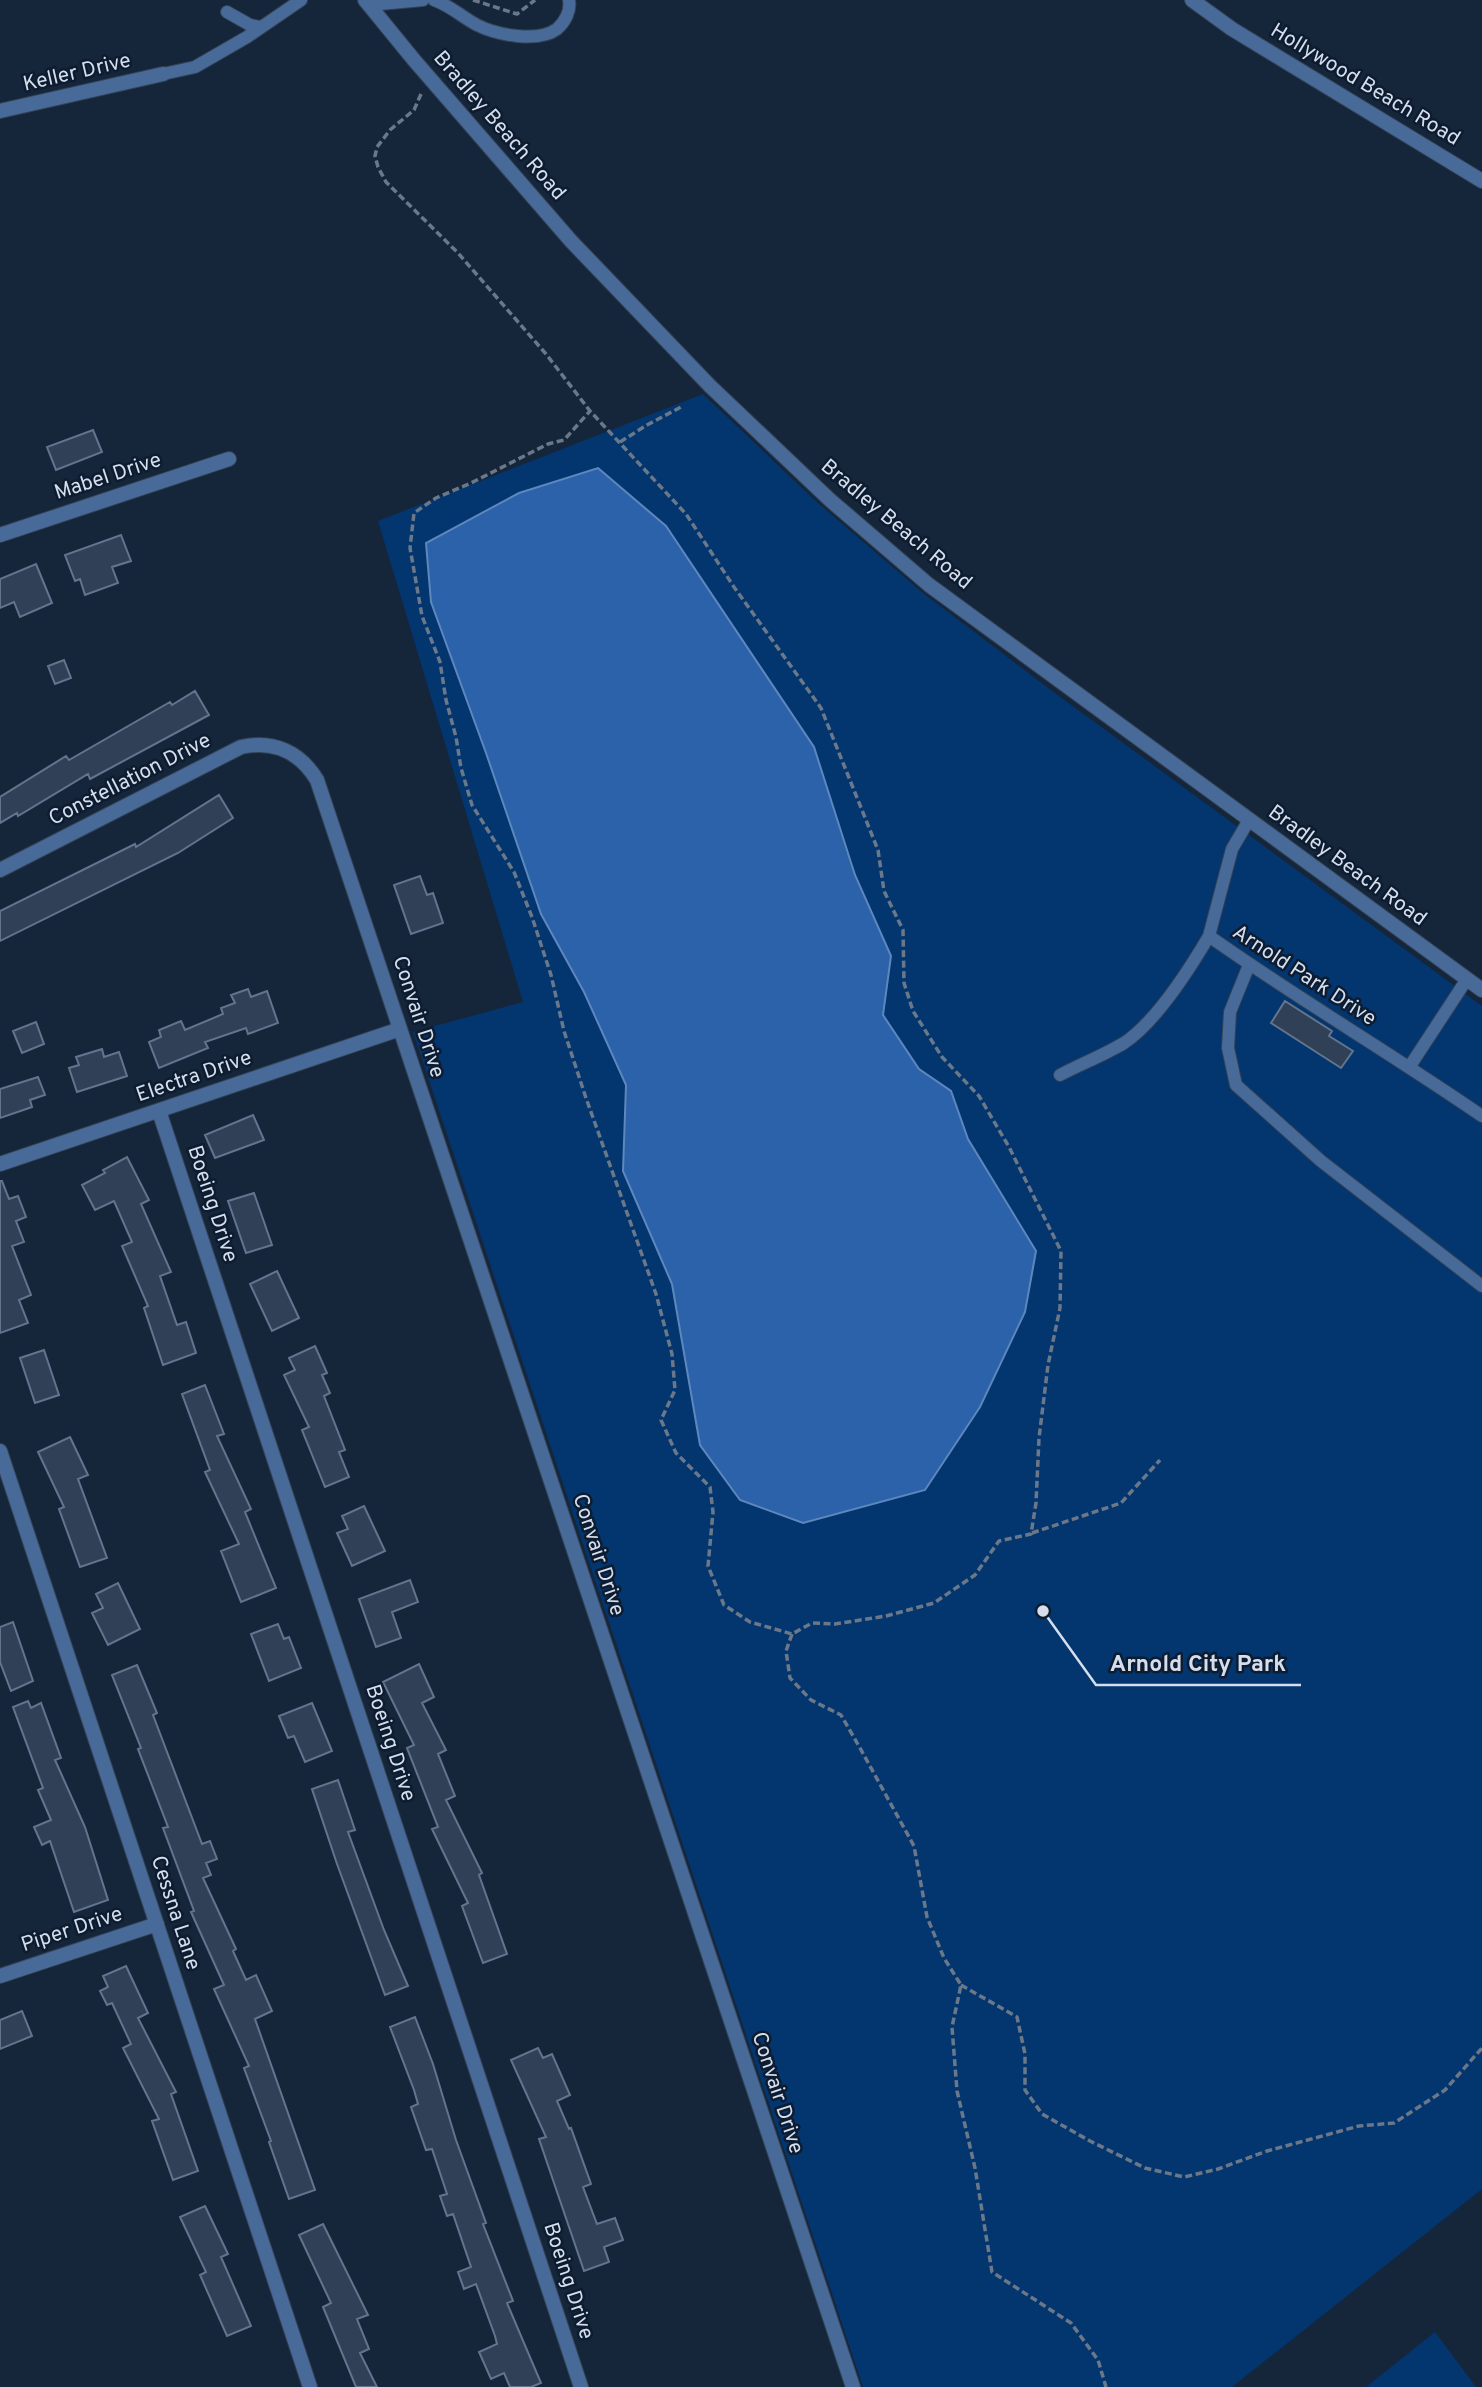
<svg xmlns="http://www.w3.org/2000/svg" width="1482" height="2387" font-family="Overpass,sans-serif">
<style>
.green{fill:#03356e}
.water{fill:#2b62a9;stroke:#5e87bd;stroke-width:2}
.building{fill:#304157;stroke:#63758e;stroke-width:2}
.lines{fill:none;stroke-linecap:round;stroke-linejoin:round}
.lane-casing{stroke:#344356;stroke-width:14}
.street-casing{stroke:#344356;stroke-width:16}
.path{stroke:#6a7889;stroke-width:3.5;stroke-dasharray:7 3.5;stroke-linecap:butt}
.lane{stroke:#486a99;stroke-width:12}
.street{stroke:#486a99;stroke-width:14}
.labels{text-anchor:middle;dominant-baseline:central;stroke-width:5;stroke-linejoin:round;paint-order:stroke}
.street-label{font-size:21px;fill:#d4deec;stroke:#0d1c30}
.leader{fill:none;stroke:#d4deec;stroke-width:2.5}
.callout-dot{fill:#d4deec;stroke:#0d1c30;stroke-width:2.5}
.callout-label{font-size:23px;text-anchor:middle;font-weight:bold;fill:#d4deec;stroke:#0d1c30;stroke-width:5;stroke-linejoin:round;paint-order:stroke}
</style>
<rect width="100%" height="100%" fill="#16263a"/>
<!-- green -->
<path class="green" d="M 703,394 L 818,503 L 923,593 L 1055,693 L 1482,1006 L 1482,2189 L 1232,2387 L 863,2387 L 413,1032 L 523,1002 L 378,521 Z
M 1435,2332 L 1476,2387 L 1366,2387 Z"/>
<!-- water -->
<path class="water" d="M 598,468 L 666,526 L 814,747 L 855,875 L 891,956 L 883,1015 L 919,1069 L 951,1091 L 968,1139 L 1036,1251 L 1025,1312 L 980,1407 L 925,1490 L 803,1523 L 740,1500 L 700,1445 L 672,1284 L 623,1171 L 626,1085 L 584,992 L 541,914 L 486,753 L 431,602 L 426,543 L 519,493 Z"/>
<!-- building -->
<path class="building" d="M 93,430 L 102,452 L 56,470 L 47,447 Z
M 121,535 L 131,561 L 112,567 L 118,583 L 85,595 L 80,579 L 75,581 L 65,555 Z
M 36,564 L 52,603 L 20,617 L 14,602 L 0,608 L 0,579 Z
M 64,660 L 71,678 L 55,684 L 48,666 Z
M 195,691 L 209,715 L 90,779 L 88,774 L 18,816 L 17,813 L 0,823 L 0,797 L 66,756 L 69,760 L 170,702 L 172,705 Z
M 219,795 L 233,818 L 178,853 L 0,941 L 0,911 L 135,844 L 136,847 Z
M 420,876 L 427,895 L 433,893 L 443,923 L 411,934 L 394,885 Z
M 248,989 L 251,997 L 267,991 L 278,1023 L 248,1034 L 246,1028 L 205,1042 L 208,1048 L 159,1068 L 149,1042 L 161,1037 L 159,1030 L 181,1021 L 185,1030 L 223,1014 L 221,1008 L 235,1003 L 231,995 Z
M 1285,1001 L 1332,1031 L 1329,1036 L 1353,1051 L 1341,1068 L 1271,1023 Z
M 36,1022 L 44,1044 L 22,1053 L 13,1031 Z
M 102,1049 L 104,1057 L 119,1052 L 127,1076 L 77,1092 L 69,1068 L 79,1065 L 76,1057 Z
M 38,1077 L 45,1095 L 30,1100 L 32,1107 L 0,1118 L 0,1089 Z
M 253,1115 L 264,1140 L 215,1158 L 205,1135 Z
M 127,1157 L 149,1200 L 141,1204 L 171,1272 L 160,1276 L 177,1325 L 186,1322 L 196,1353 L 163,1365 L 144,1308 L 148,1306 L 122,1246 L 132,1242 L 114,1201 L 95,1210 L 82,1185 L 105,1173 L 103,1170 Z
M 0,1181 L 2,1181 L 9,1199 L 18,1196 L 26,1217 L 16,1221 L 24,1242 L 12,1246 L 31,1295 L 19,1300 L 28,1323 L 0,1333 Z
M 254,1193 L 272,1245 L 246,1253 L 228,1201 Z
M 277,1271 L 299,1318 L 272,1331 L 250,1284 Z
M 315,1346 L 327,1373 L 322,1375 L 330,1393 L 324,1396 L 345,1450 L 339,1452 L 349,1477 L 325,1487 L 302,1430 L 309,1427 L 284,1375 L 295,1370 L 289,1358 Z
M 44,1350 L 59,1395 L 35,1403 L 20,1358 Z
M 205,1385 L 224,1434 L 217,1436 L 251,1509 L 245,1512 L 276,1588 L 241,1602 L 221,1551 L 239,1544 L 205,1472 L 210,1470 L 182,1394 Z
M 70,1437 L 88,1475 L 78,1479 L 107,1558 L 80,1567 L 59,1509 L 64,1507 L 38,1452 Z
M 364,1506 L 385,1551 L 352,1566 L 337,1533 L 348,1529 L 342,1516 Z
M 410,1580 L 418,1602 L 392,1612 L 401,1638 L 376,1647 L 359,1599 Z
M 118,1583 L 140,1629 L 108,1645 L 92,1613 L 103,1608 L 96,1594 Z
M 13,1622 L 33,1681 L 11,1691 L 0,1662 L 0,1627 Z
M 278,1624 L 284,1639 L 289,1637 L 301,1668 L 269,1681 L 251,1634 Z
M 419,1664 L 434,1697 L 422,1703 L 446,1750 L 438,1754 L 455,1796 L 446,1800 L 482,1873 L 479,1875 L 507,1954 L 483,1963 L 462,1906 L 468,1903 L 432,1829 L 438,1827 L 407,1748 L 414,1745 L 383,1682 Z
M 137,1665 L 157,1713 L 153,1715 L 202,1844 L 210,1841 L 217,1859 L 206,1863 L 211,1875 L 203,1878 L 236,1949 L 233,1951 L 246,1980 L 256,1975 L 272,2011 L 255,2019 L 315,2190 L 289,2199 L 269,2142 L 271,2141 L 244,2068 L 249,2066 L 214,1989 L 224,1985 L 191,1912 L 194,1911 L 163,1828 L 168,1827 L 138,1749 L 141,1748 L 112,1675 Z
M 28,1701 L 31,1708 L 41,1703 L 61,1758 L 55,1760 L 85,1827 L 108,1900 L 74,1912 L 50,1841 L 42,1845 L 34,1827 L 51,1820 L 38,1790 L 43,1788 L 13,1707 Z
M 312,1703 L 332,1751 L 305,1762 L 294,1736 L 288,1738 L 279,1716 Z
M 338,1780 L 355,1830 L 348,1832 L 384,1930 L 408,1986 L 385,1995 L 337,1864 L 312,1789 Z
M 126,1966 L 148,2013 L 138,2018 L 176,2092 L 171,2094 L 198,2171 L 173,2180 L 152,2121 L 159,2119 L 123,2048 L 131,2044 L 112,2003 L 107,2005 L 100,1991 L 108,1987 L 103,1976 Z
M 22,2011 L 32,2036 L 0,2049 L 0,2020 Z
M 415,2017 L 433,2064 L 456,2140 L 486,2223 L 483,2224 L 513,2301 L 507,2303 L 541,2383 L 531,2387 L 510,2387 L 504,2373 L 491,2379 L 479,2352 L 497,2344 L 495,2336 L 476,2284 L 464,2289 L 458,2272 L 471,2267 L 453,2214 L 447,2216 L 440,2196 L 447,2194 L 432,2149 L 426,2150 L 411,2107 L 418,2104 L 414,2090 L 390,2027 Z
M 538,2048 L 543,2058 L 552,2054 L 570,2095 L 557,2101 L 569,2129 L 571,2128 L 591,2184 L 583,2187 L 597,2224 L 615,2218 L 623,2240 L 604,2247 L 609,2262 L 584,2271 L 539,2139 L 546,2137 L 511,2060 Z
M 205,2206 L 228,2254 L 221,2257 L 251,2326 L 227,2336 L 200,2275 L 206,2272 L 180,2217 Z
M 323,2224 L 368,2315 L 357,2319 L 369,2349 L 360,2353 L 377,2387 L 356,2387 L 323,2307 L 331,2303 L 299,2235 Z"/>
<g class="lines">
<defs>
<path id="lane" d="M 434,0 C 451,6 462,17 477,25 C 497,35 538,43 557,29 C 565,22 571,11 569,0
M 369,5 L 423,0
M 227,12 L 250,25 L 260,27
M 163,74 L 195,67 L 247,37 L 301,0
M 1249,820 L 1232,849 L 1209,936 C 1298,999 1392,1054 1482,1116
M 1249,965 L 1230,1012 L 1228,1048 L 1236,1085 L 1321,1161 L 1482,1286
M 1410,1066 L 1467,979
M 1060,1075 C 1081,1064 1104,1055 1124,1043 C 1157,1021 1189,970 1209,936"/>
<path id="street" d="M 365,0 L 414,60 L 571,241 L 710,386 L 830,500 L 929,585 L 1482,990
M 1192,0 L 1232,29 L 1482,181
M 0,111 L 163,74
M 0,535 L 229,459
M 0,870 L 241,747 C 274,740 300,752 317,780 L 853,2387
M 159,1111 L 581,2387
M 0,1164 L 400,1029
M 0,1451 L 310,2387
M 0,1976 L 157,1924"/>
</defs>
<!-- lane casing -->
<use href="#lane" class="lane-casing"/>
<!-- street casing -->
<use href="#street" class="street-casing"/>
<!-- path -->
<path class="path" d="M 473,0 L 517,14 L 535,0
M 421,94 L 414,110 L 390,130 L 377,147 L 375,156 L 378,167 L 386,182 L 458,253 L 546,354 L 590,411 L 686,514 L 734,587 L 821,708 L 878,850 L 884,891 L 903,930 L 904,983 L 913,1011 L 942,1057 L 979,1096 L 1009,1147 L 1061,1251 L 1060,1308 L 1048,1365 L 1039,1438 L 1036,1503 L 1031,1534 L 999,1541 L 975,1575 L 934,1603 L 886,1616 L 835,1624 L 812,1623 L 792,1634 L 750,1622 L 724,1605 L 708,1566 L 713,1512 L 710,1487 L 676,1453 L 661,1420 L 675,1390 L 672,1354 L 656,1294 L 586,1098 L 564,1031 L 551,975 L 532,917 L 514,872 L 472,805 L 461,768 L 456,737 L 446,700 L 440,662 L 422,616 L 410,548 L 414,513 L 436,498 L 471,483 L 548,444 L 564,440 L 590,411
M 620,442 L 647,425 L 681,407
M 1032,1533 L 1121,1503 L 1160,1460
M 792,1634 L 786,1651 L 790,1678 L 811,1700 L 841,1715 L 860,1748 L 914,1846 L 927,1917 L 944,1958 L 961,1985 L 952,2027 L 957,2091 L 975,2168 L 992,2272 L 1071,2323 L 1098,2360 L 1106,2387
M 961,1985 L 1017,2017 L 1025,2054 L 1025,2090 L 1042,2114 L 1090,2141 L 1145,2168 L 1184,2177 L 1218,2169 L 1267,2151 L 1359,2126 L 1394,2123 L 1445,2090 L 1482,2048"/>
<!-- lane -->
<use href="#lane" class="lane"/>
<!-- street -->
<use href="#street" class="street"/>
</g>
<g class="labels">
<!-- street labels -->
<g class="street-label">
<text transform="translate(77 73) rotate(-13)">Keller Drive</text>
<text transform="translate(1365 85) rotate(31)">Hollywood Beach Road</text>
<text transform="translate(499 126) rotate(49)">Bradley Beach Road</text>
<text transform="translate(108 477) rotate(-18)">Mabel Drive</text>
<text transform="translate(896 525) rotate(40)">Bradley Beach Road</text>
<text transform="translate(130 780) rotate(-27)">Constellation Drive</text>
<text transform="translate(1347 866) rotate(36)">Bradley Beach Road</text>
<text transform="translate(1304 976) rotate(33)">Arnold Park Drive</text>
<text transform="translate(418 1017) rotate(72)">Convair Drive</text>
<text transform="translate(194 1077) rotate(-19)">Electra Drive</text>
<text transform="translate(212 1204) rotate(72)">Boeing Drive</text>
<text transform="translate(598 1555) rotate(72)">Convair Drive</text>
<text transform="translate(390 1743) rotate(72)">Boeing Drive</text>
<text transform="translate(175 1913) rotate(72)">Cessna Lane</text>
<text transform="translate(72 1930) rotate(-18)">Piper Drive</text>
<text transform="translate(777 2093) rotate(72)">Convair Drive</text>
<text transform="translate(568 2281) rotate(72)">Boeing Drive</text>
</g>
</g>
<!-- callouts -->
<path class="leader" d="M1043 1611L1096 1685H1301"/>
<circle class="callout-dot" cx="1043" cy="1611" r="7"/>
<g class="callout-label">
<text x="1198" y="1671">Arnold City Park</text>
</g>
</svg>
